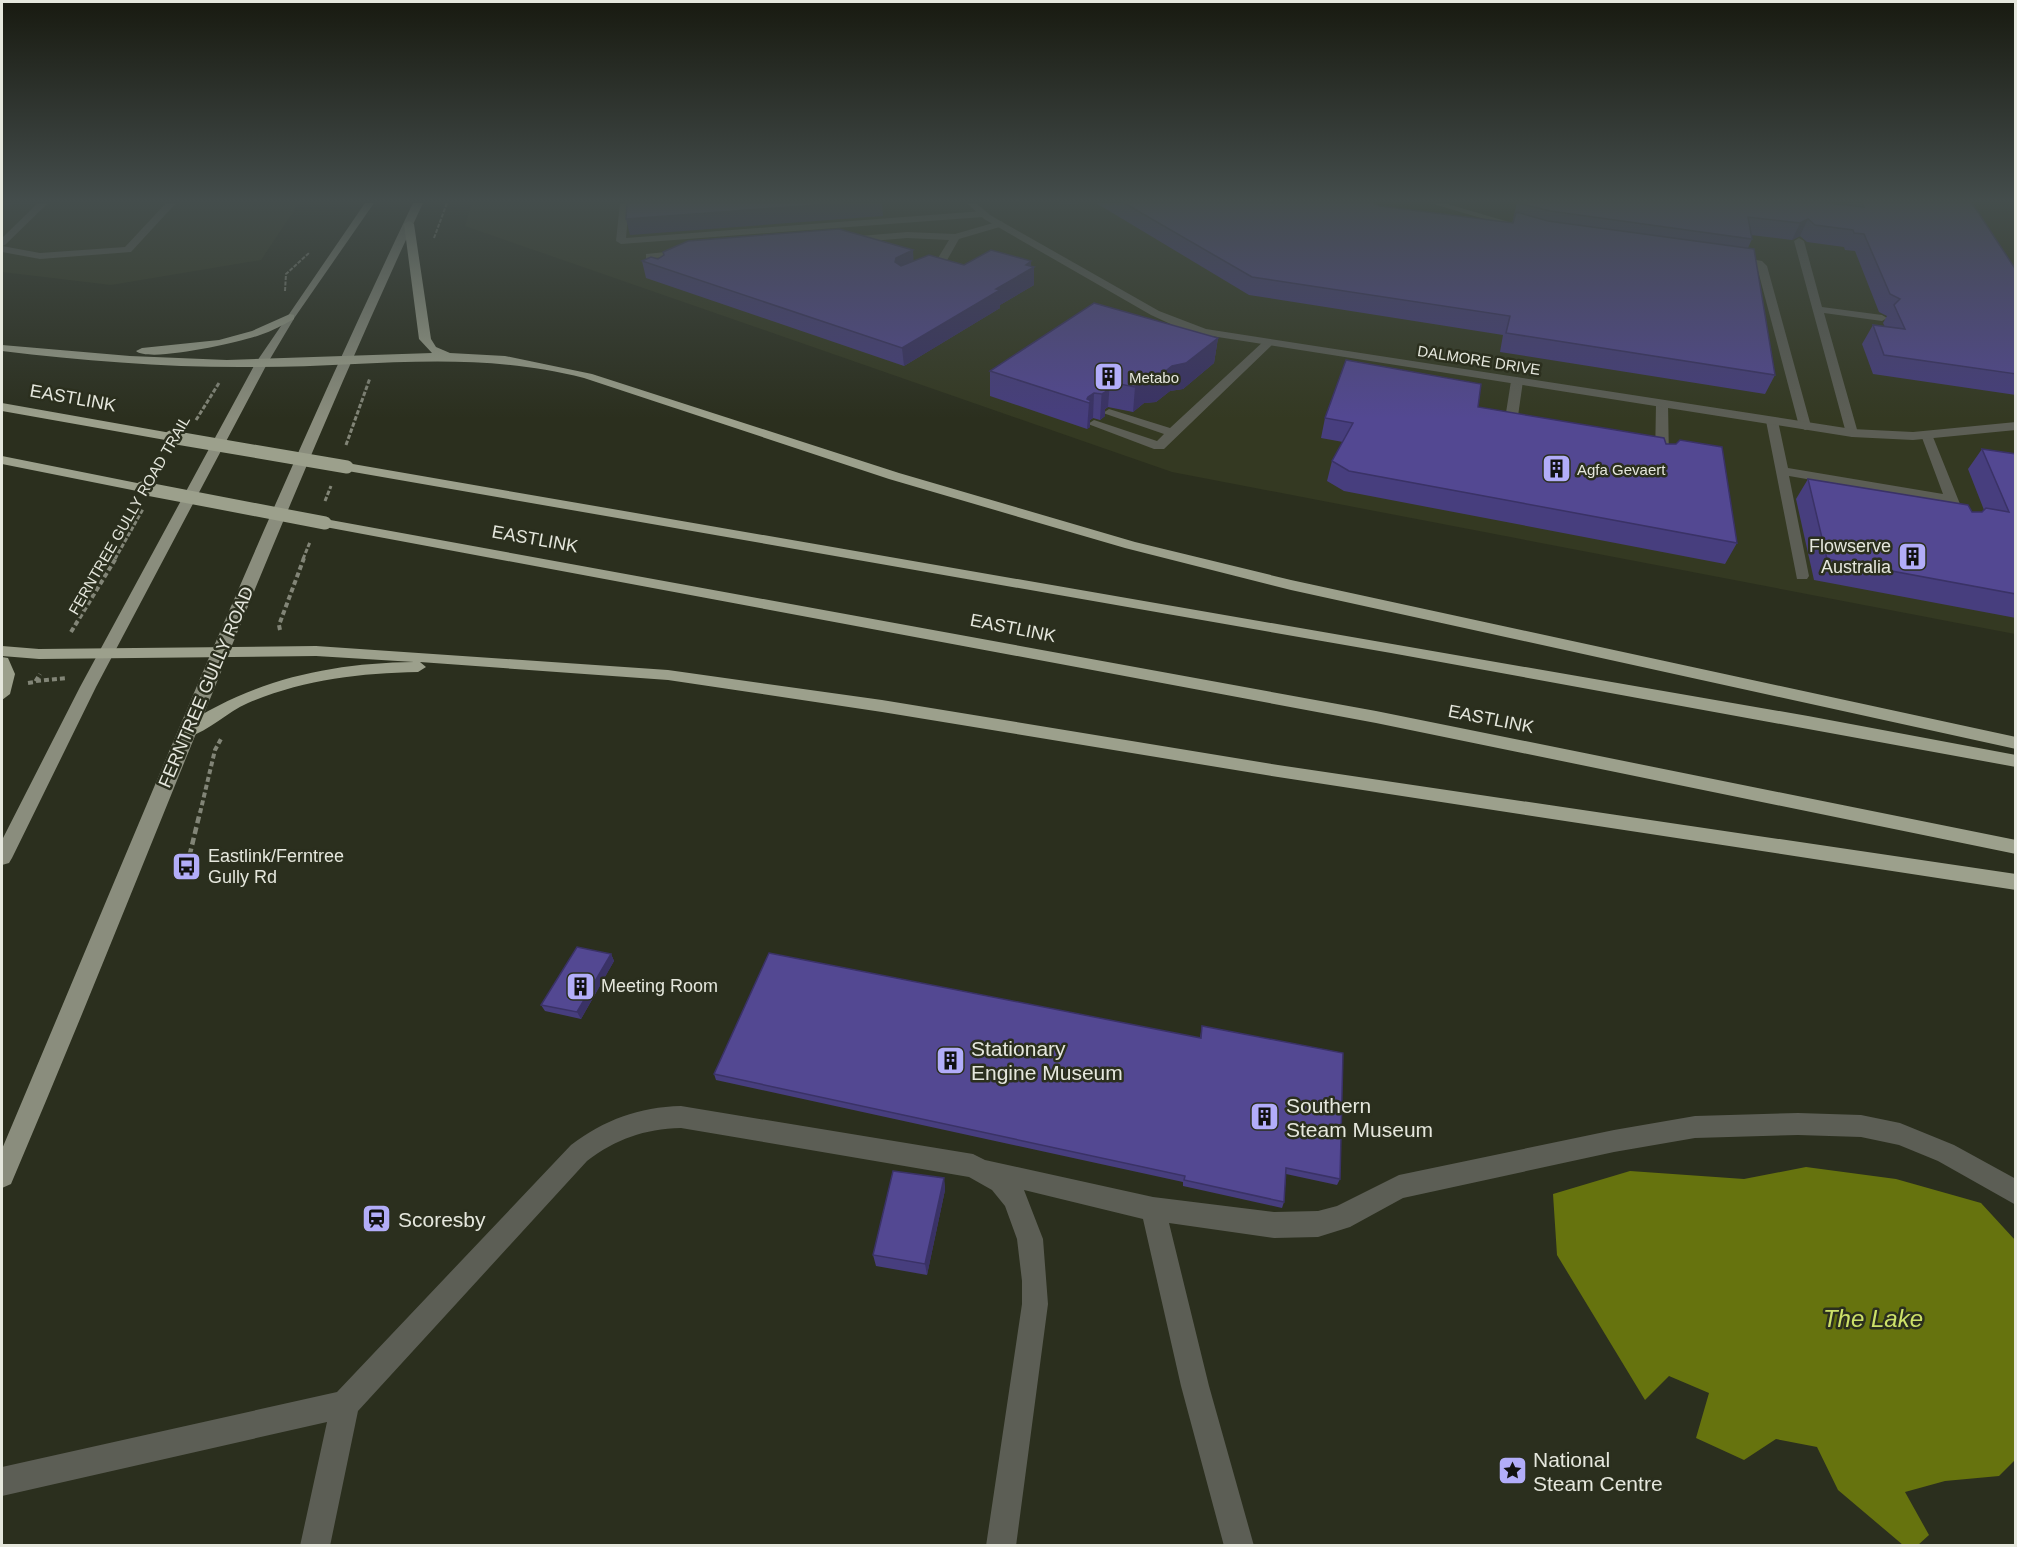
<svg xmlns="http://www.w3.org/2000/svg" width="2017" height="1547" font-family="Arial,sans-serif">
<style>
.built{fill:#343922}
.water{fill:#66730e}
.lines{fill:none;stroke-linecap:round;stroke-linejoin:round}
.path-far3{stroke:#828577;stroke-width:2;stroke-dasharray:4 1.5;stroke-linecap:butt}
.path-far2{stroke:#828577;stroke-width:3;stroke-dasharray:4.5 2;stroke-linecap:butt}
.path-far1{stroke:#828577;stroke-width:4;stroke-dasharray:5 3;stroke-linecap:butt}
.path{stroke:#828577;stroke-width:4.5;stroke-dasharray:7 4;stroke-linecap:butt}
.lane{fill:#5c5e55;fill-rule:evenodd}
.street{fill:#5c5e55;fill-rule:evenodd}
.primary{fill:#8a8d7d;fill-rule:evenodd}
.highway{fill:#9ca08c;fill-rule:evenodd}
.highway-bridge{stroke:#9ca08c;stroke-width:13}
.wall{fill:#473e7e}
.shaded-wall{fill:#3a3266}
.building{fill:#534892;stroke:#3a3266;stroke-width:1.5}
.labels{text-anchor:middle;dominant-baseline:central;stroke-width:5;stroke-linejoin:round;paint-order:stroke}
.far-street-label{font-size:15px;fill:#e5e7dd;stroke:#2b2f1e}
.far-poi-label{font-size:15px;fill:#e5e7dd;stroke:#2b2f1e;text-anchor:start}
.street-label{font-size:18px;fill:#e5e7dd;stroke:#2b2f1e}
.poi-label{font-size:18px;fill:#e5e7dd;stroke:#2b2f1e;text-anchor:start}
.near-poi-label{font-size:21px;fill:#e5e7dd;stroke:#2b2f1e;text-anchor:start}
.near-water-label{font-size:24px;font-style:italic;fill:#cde169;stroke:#2b2f1e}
</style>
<rect width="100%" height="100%" fill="#2b2f1e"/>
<!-- built -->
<path class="built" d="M 2,203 L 299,203 L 261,260 L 111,285 L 2,272 Z
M 472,203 L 2015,203 L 2015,634 L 1172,472 L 465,226 Z"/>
<!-- water -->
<path class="water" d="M 1806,1167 L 1896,1179 L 1981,1203 L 2015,1240 L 2015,1460 L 1999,1476 L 1945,1481 L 1905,1492 L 1929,1535 L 1918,1545 L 1903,1545 L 1838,1490 L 1817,1447 L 1776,1439 L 1744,1460 L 1696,1438 L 1709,1393 L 1669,1376 L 1645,1400 L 1557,1255 L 1553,1194 L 1630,1171 L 1744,1179 Z"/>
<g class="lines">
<!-- path-far3 -->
<path class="path-far3" d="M 434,238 L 447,203
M 285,291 L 286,274 L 309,253"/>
<!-- path-far2 -->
<path class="path-far2" d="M 196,420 L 219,383
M 346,445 L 370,378
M 325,501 L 331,486
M 115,559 L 143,509
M 303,559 L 310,542"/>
<!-- path-far1 -->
<path class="path-far1" d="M 280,630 L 279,625 L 304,558
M 71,632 L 116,558
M 36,681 L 67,678
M 28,683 L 35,682 L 40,674
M 200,813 L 215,750 L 221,739"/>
<!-- path -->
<path class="path" d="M 187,866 L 200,812"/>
<!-- lane -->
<path class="lane" d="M 38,203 L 48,203 L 5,245 L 2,246 L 2,238 Z
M 166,203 L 176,203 L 131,252 L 40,259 L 2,252 L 2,246 L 40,253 L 125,247 Z
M 620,203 L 629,203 L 626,238 L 983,211 L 988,214 L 983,217 L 621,244 L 616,241 Z
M 1430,203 L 1444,203 L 1533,229 L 1525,231 Z
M 1000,221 L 1003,222 L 1003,226 L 959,239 L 946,262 L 921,273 L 916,270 L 917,268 L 938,258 L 949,240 L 907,238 L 848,243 L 843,240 L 848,237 L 907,232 L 955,234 Z
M 1799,238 L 1804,241 L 1822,307 L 1882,315 L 1887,318 L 1882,321 L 1824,313 L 1858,433 L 1856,436 L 1852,437 L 1846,433 L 1794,241 Z
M 685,250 L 688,251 L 688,255 L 655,258 L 656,264 L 666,272 L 665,274 L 657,274 L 646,265 L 646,254 Z
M 1733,256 L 1762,261 L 1767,266 L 1811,426 L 1809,429 L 1805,430 L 1799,426 L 1757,267 L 1729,261 L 1728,259 Z
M 1265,340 L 1275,342 L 1164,449 L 1154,449 L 1088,424 L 1094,420 L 1157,441 L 1164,434 L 1103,413 L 1109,409 L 1170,428 Z
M 1517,377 L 1523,381 L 1518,416 L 1532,418 L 1532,424 L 1511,423 L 1505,419 L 1511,381 Z
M 1662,400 L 1668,404 L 1669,459 L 1662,463 L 1655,459 L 1656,404 Z
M 1772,417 L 1778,421 L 1788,468 L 1943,494 L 1921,435 L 1923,432 L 1931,432 L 1962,509 L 1955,513 L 1950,512 L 1946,503 L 1789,476 L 1809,576 L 1807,579 L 1797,579 L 1766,421 Z
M 681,1106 L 973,1154 L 985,1160 L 1153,1197 L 1274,1212 L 1318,1211 L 1337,1206 L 1399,1175 L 1614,1130 L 1695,1116 L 1798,1113 L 1861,1115 L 1900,1123 L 1954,1145 L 2016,1179 L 2016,1205 L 1938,1161 L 1899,1145 L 1861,1137 L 1798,1135 L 1695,1138 L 1614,1152 L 1403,1198 L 1350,1227 L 1318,1237 L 1274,1238 L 1169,1223 L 1209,1386 L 1254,1546 L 1224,1546 L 1181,1386 L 1143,1219 L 1024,1190 L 1043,1239 L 1048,1304 L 1016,1546 L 986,1546 L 1022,1304 L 1022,1281 L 1017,1239 L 1005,1206 L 992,1190 L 969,1177 L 681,1128 C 644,1129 616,1139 587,1161 L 358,1411 L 330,1546 L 300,1546 L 327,1422 L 2,1496 L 2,1467 L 337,1392 L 571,1145 C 604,1120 639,1107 681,1106 Z"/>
<!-- street -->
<path class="street" d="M 967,203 L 976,203 L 990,215 L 1159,311 L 1206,329 L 1852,429 L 1913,432 L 2016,422 L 2016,430 L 1913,440 L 1852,437 L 1205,335 L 1177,327 L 1151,315 L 984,219 Z"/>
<!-- primary -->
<path class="primary" d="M 365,203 L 374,203 L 295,317 L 267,364 L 96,687 L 12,858 L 9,863 L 2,865 L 2,840 L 80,687 L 255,364 Z
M 413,203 L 423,203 C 273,525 150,858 11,1184 L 2,1188 L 2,1149 C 136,832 265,513 413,203 Z"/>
<!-- highway -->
<path class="highway" d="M 409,221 L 414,224 L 431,339 L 436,347 L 450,353 L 505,356 L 592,374 L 899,473 L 1135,542 L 1291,580 L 2016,737 L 2016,749 L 1291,590 L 1125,548 L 889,479 L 584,378 C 468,349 373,367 257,367 C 172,368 86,361 2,351 L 2,345 L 130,356 L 227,360 L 432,353 L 419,339 L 404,224 Z
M 290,314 L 294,315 L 294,319 C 283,325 272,331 260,335 C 241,342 150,363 136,351 L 142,348 L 219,340 L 252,331 Z
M 2,403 L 171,433 L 177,437 L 171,441 L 2,411 Z
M 2,456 L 142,484 L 149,488 L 142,492 L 2,464 Z
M 347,463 L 1808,716 L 2016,755 L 2016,767 L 1391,653 L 342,470 L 342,464 Z
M 325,519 L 1376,711 L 2016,840 L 2016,854 L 1376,723 L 320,526 L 320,520 Z
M 2,646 L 39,649 L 316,646 L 668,670 L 882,700 L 1278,765 L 2016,874 L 2016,890 L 1278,777 L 882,712 L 668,680 L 420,662 L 426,667 L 418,672 C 359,673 302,680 248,703 C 227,712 209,731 188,737 L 179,731 L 182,727 C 252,680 330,663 414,662 L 316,656 L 39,659 L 2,656 Z
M 2,657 L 8,658 L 15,674 L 10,694 L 2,700 Z"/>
<!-- highway-bridge -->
<path class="highway-bridge" d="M 171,437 L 347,467
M 142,488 L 325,523"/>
</g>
<!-- wall -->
<path class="wall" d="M 1057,203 L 1078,203 L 1070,204 Z
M 1096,203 L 1373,203 L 1380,206 L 1512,223 L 1517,203 L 1829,203 L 1847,205 L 1846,203 L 1972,203 L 2016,270 L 2016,395 L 1873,374 L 1862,344 L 1873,325 L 1885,327 L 1883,323 L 1887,316 L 1879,312 L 1855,251 L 1845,250 L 1844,247 L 1807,242 L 1800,236 L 1792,240 L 1751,235 L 1752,239 L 1748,248 L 1775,375 L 1765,394 L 1500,352 L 1503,335 L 1249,295 Z
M 913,250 L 913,261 L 964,265 L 1031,266 L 1034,285 L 1000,305 L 1000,308 L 904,366 L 646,278 L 642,261 L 658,259 L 663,255 L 663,252 Z
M 1218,338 L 1214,363 L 1183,389 L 1170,391 L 1156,402 L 1144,403 L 1133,412 L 1108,407 L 1105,409 L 1105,416 L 1100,420 L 1093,418 L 1090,420 L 1090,427 L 1087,429 L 990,396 L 990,371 Z
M 1478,407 L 1737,543 L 1725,564 L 1344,491 L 1327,481 L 1332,461 L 1343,442 L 1321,438 L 1325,418 Z
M 1982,449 L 2016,454 L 2016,618 L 1814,580 L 1796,499 L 1808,479 L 1972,512 L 1982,512 L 1984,510 L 1968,469 Z
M 611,954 L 614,961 L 581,1019 L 545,1011 L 541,1005 Z
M 1202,1026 L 1340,1179 L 1337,1185 L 1286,1174 L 1284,1202 L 1282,1208 L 1183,1186 L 1183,1182 L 716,1080 L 714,1074 L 1200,1038 Z
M 944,1178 L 945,1190 L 927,1275 L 876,1266 L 873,1255 Z"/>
<!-- shaded-wall -->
<path class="shaded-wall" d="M 2,203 L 38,203 L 2,205 Z
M 843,203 L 882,203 L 883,216 L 630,235 L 626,219 Z
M 1808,219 L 1800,236 L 1792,240 L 1800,223 Z
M 913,250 L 914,267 L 897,276 L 895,262 L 896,258 Z
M 1031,261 L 1031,269 L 1034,267 L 1034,285 L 1000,305 L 1000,308 L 904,366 L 902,348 L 996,289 Z
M 1218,338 L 1214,363 L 1183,389 L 1170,391 L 1156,402 L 1144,403 L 1133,412 L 1135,387 L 1146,378 Z
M 1110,382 L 1108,407 L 1105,409 L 1105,416 L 1100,420 L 1102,387 Z
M 1094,393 L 1093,418 L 1090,420 L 1090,427 L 1087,429 L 1089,403 L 1087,403 L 1088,397 Z
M 611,954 L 614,961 L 581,1019 L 577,1012 Z
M 944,1178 L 945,1190 L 927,1275 L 925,1264 Z"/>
<!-- building -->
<path class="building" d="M 627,203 L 843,203 L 626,219 Z
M 1124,203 L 1373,203 L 1380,206 L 1513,223 L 1516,212 L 1548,221 L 1754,249 L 1775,375 L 1506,333 L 1510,316 L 1252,277 Z
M 1518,203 L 1829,203 L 1864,207 L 1862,203 L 1972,203 L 2016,270 L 2016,374 L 1884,355 L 1873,325 L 1905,329 L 1894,305 L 1900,299 L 1890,294 L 1864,234 L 1854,233 L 1853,230 L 1815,225 L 1808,219 L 1800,223 L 1748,217 L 1752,239 L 1550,211 Z
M 839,229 L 913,250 L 896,258 L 895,262 L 901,266 L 929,255 L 964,265 L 991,250 L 1031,261 L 1026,265 L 1034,267 L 996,289 L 1000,290 L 902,348 L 642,261 L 651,257 L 658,259 L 664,255 L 663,252 L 688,241 Z
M 1094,303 L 1218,338 L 1186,363 L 1172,366 L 1158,377 L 1146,378 L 1135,387 L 1110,382 L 1102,387 L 1107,391 L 1102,394 L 1094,393 L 1088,397 L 1087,399 L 1091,401 L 1089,403 L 990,371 Z
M 1346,360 L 1481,384 L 1478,407 L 1664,438 L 1666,444 L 1676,444 L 1680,440 L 1722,447 L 1737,543 L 1349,471 L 1332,461 L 1353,423 L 1325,418 Z
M 1982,449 L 2016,454 L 2016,594 L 1827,559 L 1808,479 L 1968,505 L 1972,512 L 1982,512 L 1986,508 L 2009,512 Z
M 577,947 L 611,954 L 577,1012 L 541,1005 Z
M 769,953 L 1201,1038 L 1202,1026 L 1343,1053 L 1340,1179 L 1286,1168 L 1284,1202 L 1184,1180 L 1185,1176 L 714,1074 Z
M 893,1171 L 944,1178 L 925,1264 L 873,1255 Z"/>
<!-- sky -->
<linearGradient id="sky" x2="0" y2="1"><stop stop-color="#181a10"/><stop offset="0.48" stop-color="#444d4c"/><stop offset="1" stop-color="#444d4c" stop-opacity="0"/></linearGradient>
<rect width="2017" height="419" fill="url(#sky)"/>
<!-- icons -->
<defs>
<symbol id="building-square" viewBox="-11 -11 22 22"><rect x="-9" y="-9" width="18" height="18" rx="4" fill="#b2adf9" stroke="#2b2f1e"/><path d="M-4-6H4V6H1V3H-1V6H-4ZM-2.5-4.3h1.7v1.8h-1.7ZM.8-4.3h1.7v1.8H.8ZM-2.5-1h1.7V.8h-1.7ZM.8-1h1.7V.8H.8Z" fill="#111"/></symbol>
<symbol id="bus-square" viewBox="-11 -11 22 22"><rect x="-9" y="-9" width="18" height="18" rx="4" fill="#b2adf9" stroke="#2b2f1e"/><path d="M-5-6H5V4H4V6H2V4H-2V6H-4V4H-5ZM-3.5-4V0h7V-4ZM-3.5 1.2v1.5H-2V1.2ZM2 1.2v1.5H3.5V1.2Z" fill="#111"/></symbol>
<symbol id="station-square" viewBox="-11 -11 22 22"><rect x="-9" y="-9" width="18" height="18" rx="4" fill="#b2adf9" stroke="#2b2f1e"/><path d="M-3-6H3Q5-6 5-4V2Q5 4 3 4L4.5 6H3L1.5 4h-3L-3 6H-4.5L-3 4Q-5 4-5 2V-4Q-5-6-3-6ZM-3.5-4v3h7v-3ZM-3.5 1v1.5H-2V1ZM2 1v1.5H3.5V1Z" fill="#111"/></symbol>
<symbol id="sight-square" viewBox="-11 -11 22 22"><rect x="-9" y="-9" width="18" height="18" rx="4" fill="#b2adf9" stroke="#2b2f1e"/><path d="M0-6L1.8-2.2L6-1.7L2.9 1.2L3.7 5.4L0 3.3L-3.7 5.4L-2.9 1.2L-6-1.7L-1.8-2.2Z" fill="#111"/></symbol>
</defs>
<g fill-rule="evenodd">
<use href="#building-square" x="1092" y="360" width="33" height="33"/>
<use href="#building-square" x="1540" y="452" width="33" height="33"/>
<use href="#building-square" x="1896" y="540" width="33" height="33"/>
<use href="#bus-square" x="170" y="850" width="33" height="33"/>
<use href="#building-square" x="564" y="970" width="33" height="33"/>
<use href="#building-square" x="934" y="1044" width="33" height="33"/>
<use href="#building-square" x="1248" y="1100" width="33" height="33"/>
<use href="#station-square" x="360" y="1202" width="33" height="33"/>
<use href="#sight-square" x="1496" y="1454" width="33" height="33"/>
</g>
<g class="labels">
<!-- far-street labels -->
<g class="far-street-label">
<text transform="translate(1479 360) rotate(9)">DALMORE DRIVE</text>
<text transform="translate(129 515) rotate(-60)">FERNTREE GULLY ROAD TRAIL</text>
</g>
<!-- far-poi labels -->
<g class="far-poi-label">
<text x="1129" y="377">Metabo</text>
<text x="1577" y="469">Agfa Gevaert</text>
</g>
<!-- street labels -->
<g class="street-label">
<text transform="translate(73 398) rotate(10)">EASTLINK</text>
<text transform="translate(535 539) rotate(10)">EASTLINK</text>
<text transform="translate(1013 628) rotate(11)">EASTLINK</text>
<text transform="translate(206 687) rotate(-67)">FERNTREE GULLY ROAD</text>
<text transform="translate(1491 719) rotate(11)">EASTLINK</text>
</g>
<!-- poi labels -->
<g class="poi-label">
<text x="1891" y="546" text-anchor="end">Flowserve<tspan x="1891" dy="21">Australia</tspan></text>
<text x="208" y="856">Eastlink/Ferntree<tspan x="208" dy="21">Gully Rd</tspan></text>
<text x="601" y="986">Meeting Room</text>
</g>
<!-- near-poi labels -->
<g class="near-poi-label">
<text x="971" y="1048">Stationary<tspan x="971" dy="24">Engine Museum</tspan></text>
<text x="1286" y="1105">Southern<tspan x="1286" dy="24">Steam Museum</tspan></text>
<text x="398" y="1219">Scoresby</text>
<text x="1533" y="1459">National<tspan x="1533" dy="24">Steam Centre</tspan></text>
</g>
<!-- near-water labels -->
<g class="near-water-label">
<text x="1873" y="1318">The Lake</text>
</g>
</g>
<!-- border -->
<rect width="2017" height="1547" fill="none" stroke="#e5e7dd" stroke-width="6"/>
</svg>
